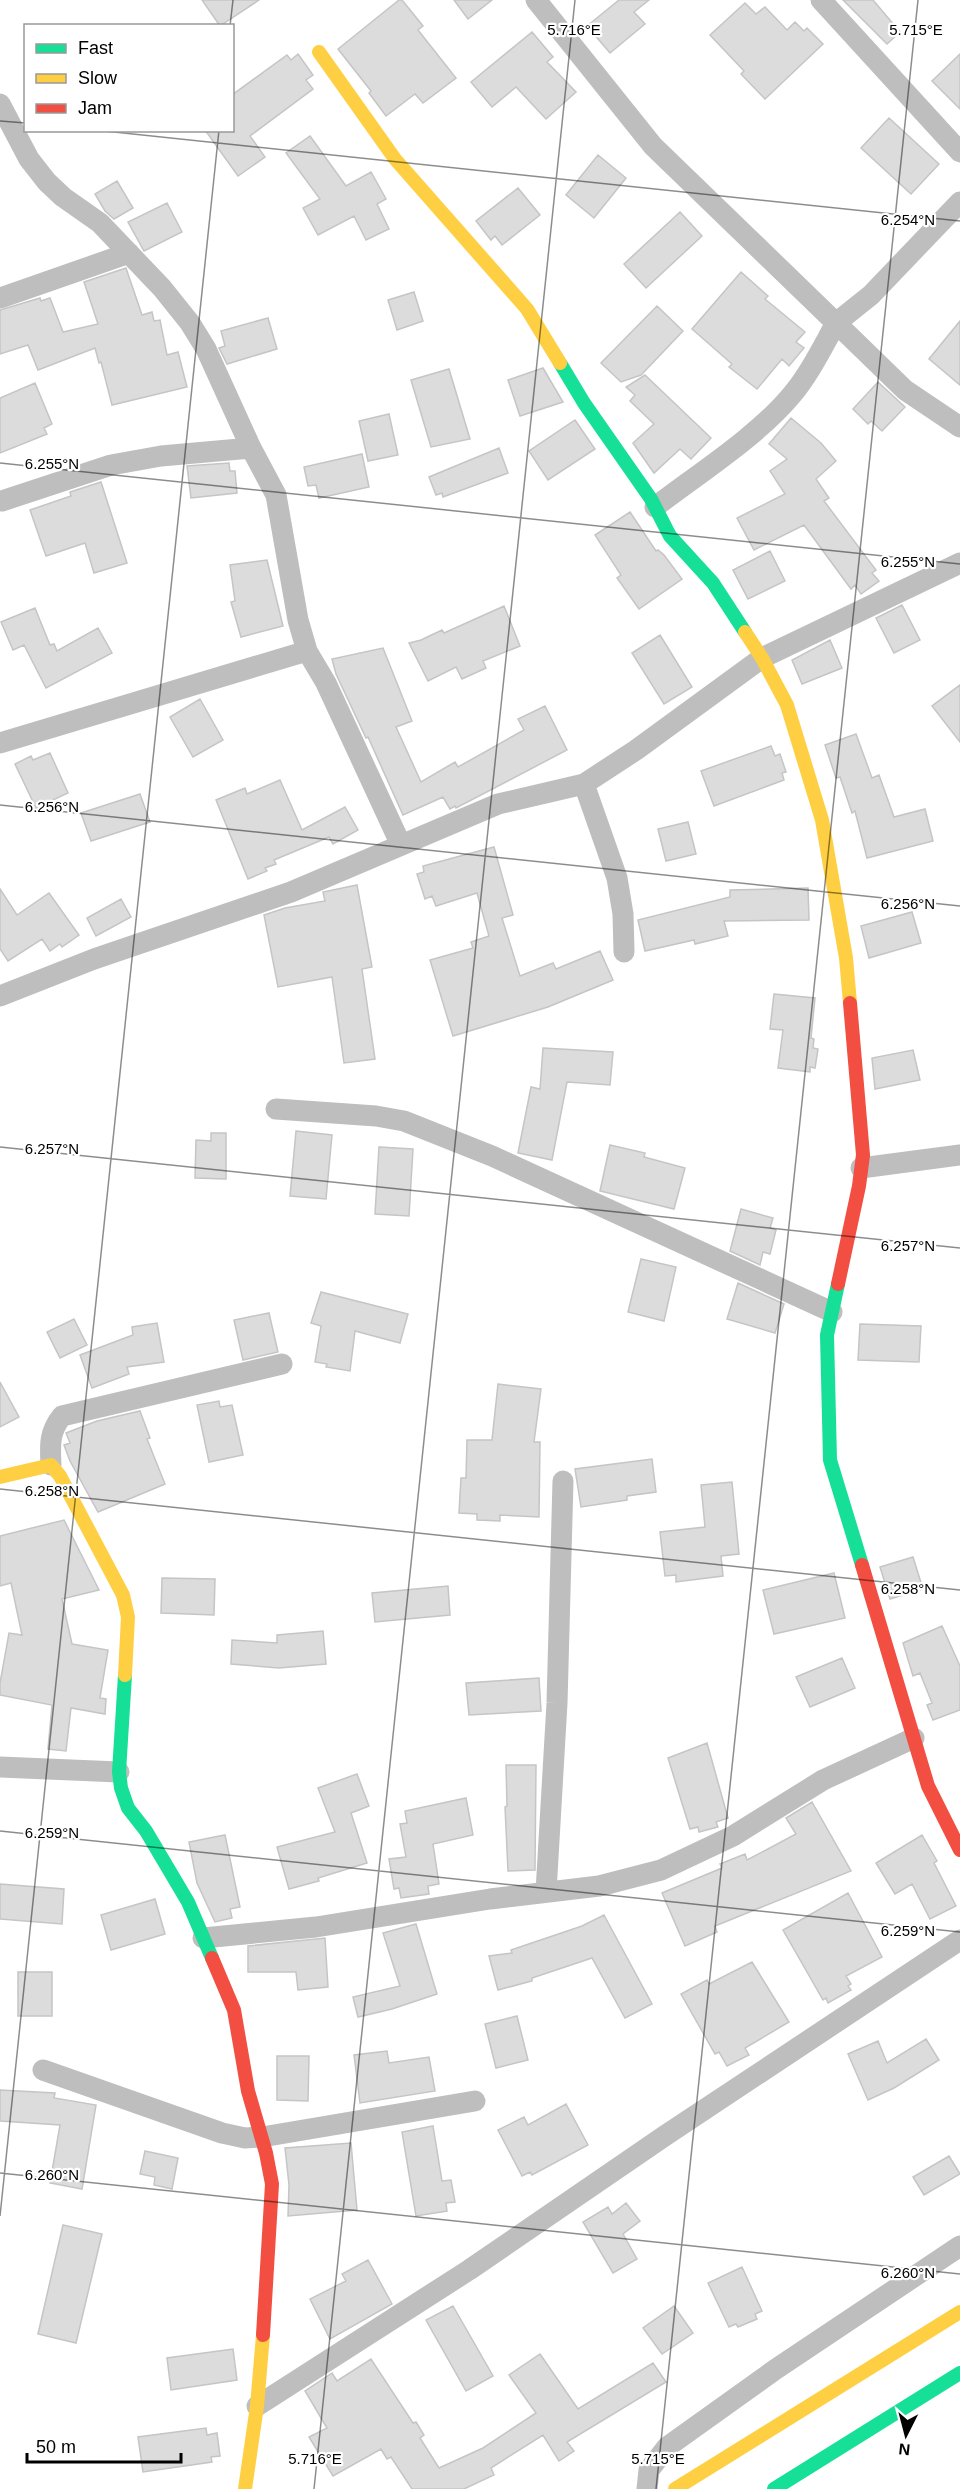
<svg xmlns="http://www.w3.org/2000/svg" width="960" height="2489" font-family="Arial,sans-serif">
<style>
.building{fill:#dcdcdc;stroke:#c5c5c5;stroke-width:1.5}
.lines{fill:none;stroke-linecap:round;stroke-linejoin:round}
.street{stroke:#bebebe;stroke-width:21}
.fast{stroke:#16e098;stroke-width:14}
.slow{stroke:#ffcf43;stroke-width:14}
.jam{stroke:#f24e42;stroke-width:14}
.ticks{fill:none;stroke:#000;stroke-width:1.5;stroke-opacity:0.45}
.ticks-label{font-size:15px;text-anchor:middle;fill:#000;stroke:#fff;stroke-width:4.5;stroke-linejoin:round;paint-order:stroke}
</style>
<rect width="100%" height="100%" fill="#fff"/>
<!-- building -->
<path class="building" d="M 202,0 L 259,0 L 220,26 Z
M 399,0 L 402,0 L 423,26 L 418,30 L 456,78 L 423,103 L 415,94 L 386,116 L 369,93 L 371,91 L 338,49 Z
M 454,0 L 492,0 L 468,19 Z
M 619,0 L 649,0 L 634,12 L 645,24 L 610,53 L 587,26 Z
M 843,0 L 873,0 L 900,32 L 887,44 Z
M 745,3 L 756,14 L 765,7 L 787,30 L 795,22 L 804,31 L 807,28 L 823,44 L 765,99 L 741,74 L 744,71 L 710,35 Z
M 532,32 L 553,57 L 547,62 L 576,92 L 546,119 L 516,87 L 492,107 L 471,82 Z
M 298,54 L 313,75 L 306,80 L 313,89 L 250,136 L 265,157 L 238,176 L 205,130 L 232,130 L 232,95 L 287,55 L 291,60 Z
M 960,54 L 960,109 L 932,81 Z
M 889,118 L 939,164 L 911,194 L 861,148 Z
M 310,136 L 346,186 L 371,172 L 386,199 L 377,204 L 389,229 L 366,240 L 354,216 L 318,235 L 303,208 L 320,199 L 286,153 Z
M 598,155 L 626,178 L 594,218 L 566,195 Z
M 117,181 L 133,208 L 114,219 L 105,211 L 95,194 Z
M 518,188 L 540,215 L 502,245 L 495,236 L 491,240 L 476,221 Z
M 167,203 L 182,232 L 144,251 L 128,222 Z
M 680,212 L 702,236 L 646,288 L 624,264 Z
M 126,268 L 142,315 L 152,312 L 154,321 L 160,320 L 167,355 L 178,352 L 187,387 L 112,405 L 101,362 L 99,363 L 95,348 L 38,370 L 28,345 L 0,354 L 0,310 L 40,298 L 41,301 L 50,298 L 63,332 L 98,324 L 84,282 Z
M 741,272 L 768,296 L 765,299 L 805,332 L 796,342 L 804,348 L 789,366 L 782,359 L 757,389 L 729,367 L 732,364 L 692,329 Z
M 414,292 L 423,321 L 397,330 L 388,300 Z
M 657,306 L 683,331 L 641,375 L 621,382 L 601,363 Z
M 268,318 L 277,349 L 227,364 L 219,348 L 225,346 L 221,331 Z
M 960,321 L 960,385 L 929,359 Z
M 543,368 L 563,402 L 520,416 L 508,380 Z
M 449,369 L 470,439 L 431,447 L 411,380 Z
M 645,375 L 711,438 L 691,459 L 680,449 L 654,473 L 633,443 L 654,424 L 630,401 L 635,395 L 626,387 Z
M 878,382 L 905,407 L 882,431 L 871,421 L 868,424 L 853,409 Z
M 35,383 L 52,424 L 44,428 L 47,434 L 0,453 L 0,398 Z
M 389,414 L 398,455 L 368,461 L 359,421 Z
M 791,418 L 821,443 L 836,461 L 816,479 L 829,498 L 824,501 L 876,570 L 872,573 L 879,581 L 861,594 L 855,585 L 851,589 L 804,525 L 754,550 L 737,518 L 785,494 L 770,471 L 787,459 L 769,444 Z
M 575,420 L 595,449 L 548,480 L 529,451 Z
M 499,448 L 508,473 L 443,497 L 442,493 L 436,495 L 429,477 Z
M 362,454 L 369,487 L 319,498 L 316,485 L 308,486 L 304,467 Z
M 229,463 L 230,471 L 235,471 L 237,493 L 191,498 L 187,466 Z
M 101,482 L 127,563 L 94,573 L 85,543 L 46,556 L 30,510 L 71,496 L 70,492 Z
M 630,512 L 656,551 L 658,550 L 664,555 L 682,579 L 639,609 L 617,578 L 621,575 L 595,535 Z
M 770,551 L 785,581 L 748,599 L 733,570 Z
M 267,560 L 283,626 L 241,637 L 231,602 L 235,601 L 230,565 Z
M 902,605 L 920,640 L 894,653 L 876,618 Z
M 504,606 L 520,646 L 483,661 L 486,668 L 462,679 L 456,667 L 428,681 L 409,643 L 421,640 L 442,630 L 444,633 Z
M 35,608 L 50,645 L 54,644 L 57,651 L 98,628 L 112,653 L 46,688 L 24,645 L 13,650 L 1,622 Z
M 660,635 L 692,687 L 664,704 L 632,653 Z
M 830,640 L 842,668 L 802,684 L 792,660 Z
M 383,648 L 412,721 L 396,727 L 421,782 L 455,762 L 458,767 L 524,730 L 518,719 L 545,706 L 567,750 L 456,808 L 455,806 L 450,809 L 443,797 L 403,815 L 368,737 L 366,738 L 336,674 L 332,659 Z
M 960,685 L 960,742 L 932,706 Z
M 200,699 L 223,740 L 193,757 L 170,717 Z
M 856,734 L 872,778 L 879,775 L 894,817 L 925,809 L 933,841 L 867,858 L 855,811 L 852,813 L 840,777 L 836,778 L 825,745 Z
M 771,746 L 775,756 L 780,754 L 786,772 L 782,773 L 784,780 L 714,806 L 701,771 Z
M 50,753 L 68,793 L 36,808 L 15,764 L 31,756 L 33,760 Z
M 280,780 L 302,830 L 345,807 L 358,830 L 333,844 L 329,837 L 274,860 L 276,864 L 265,868 L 267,871 L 248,879 L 216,800 L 245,788 L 247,794 Z
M 140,794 L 150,822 L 91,841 L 81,813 Z
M 688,822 L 696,854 L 666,861 L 658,829 Z
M 494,847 L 513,915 L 502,918 L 520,976 L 553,963 L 556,969 L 600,951 L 613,980 L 548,1007 L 453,1036 L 430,960 L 473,948 L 471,942 L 489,936 L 477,893 L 436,906 L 432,896 L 425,899 L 417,874 L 424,872 L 423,866 Z
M 357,885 L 372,967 L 362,969 L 375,1059 L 344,1063 L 332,977 L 278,987 L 264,915 L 285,908 L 325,901 L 323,892 Z
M 808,888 L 809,920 L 724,921 L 728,936 L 695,944 L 694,940 L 645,951 L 638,920 L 730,897 L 730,890 Z
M 0,889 L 17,915 L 49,893 L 79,935 L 62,947 L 60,944 L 50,951 L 42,939 L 8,961 L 0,949 Z
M 121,899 L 131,917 L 96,936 L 87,918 Z
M 912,912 L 921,943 L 869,958 L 861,926 Z
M 774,994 L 815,998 L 811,1038 L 814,1039 L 813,1048 L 818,1049 L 815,1068 L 810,1067 L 810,1072 L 778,1068 L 783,1030 L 770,1029 Z
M 543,1048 L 613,1052 L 610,1085 L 567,1082 L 552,1160 L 518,1153 L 531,1087 L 540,1089 Z
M 913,1050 L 920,1080 L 875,1089 L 872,1058 Z
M 296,1131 L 332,1135 L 326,1199 L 290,1196 Z
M 211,1133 L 226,1133 L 226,1179 L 195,1178 L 196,1140 L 211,1141 Z
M 610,1145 L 645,1153 L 644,1157 L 685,1168 L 674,1209 L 600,1191 Z
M 379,1147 L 413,1149 L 409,1216 L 375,1214 Z
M 741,1209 L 773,1218 L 770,1228 L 776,1230 L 770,1254 L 763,1252 L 760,1265 L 730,1251 Z
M 641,1259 L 676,1267 L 664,1321 L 628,1312 Z
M 738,1283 L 784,1304 L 775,1333 L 727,1319 Z
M 321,1292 L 408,1314 L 400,1343 L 355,1331 L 350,1371 L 326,1367 L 327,1364 L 315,1362 L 321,1326 L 311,1323 Z
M 269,1313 L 278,1352 L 243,1360 L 234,1320 Z
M 74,1319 L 87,1345 L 60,1358 L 47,1332 Z
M 157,1323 L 164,1362 L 127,1367 L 129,1374 L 92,1388 L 80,1355 L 133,1335 L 132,1327 Z
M 860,1324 L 921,1326 L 919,1362 L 858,1360 Z
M 0,1382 L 19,1417 L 0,1427 Z
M 498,1384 L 541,1389 L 534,1442 L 540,1442 L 539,1517 L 500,1515 L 500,1521 L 477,1520 L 477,1514 L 459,1513 L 461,1478 L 466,1478 L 467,1440 L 492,1440 Z
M 219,1401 L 220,1407 L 232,1405 L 243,1455 L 209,1462 L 197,1405 Z
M 140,1411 L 150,1438 L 147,1439 L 165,1484 L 98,1512 L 70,1461 L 64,1445 L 70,1443 L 66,1433 L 97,1421 Z
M 652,1459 L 656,1492 L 627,1496 L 627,1500 L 581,1507 L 575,1469 Z
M 732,1482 L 739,1554 L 721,1556 L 723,1576 L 676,1582 L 676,1575 L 665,1576 L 660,1532 L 705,1527 L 701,1485 Z
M 64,1520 L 99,1590 L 62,1599 L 72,1644 L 108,1650 L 100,1698 L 106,1699 L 105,1714 L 71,1708 L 66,1751 L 48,1749 L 52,1705 L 0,1695 L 0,1683 L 9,1633 L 22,1635 L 11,1583 L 0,1586 L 0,1536 Z
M 913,1557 L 923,1589 L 890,1599 L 880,1567 Z
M 834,1573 L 845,1618 L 774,1634 L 763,1590 Z
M 162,1578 L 215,1579 L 214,1615 L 161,1613 Z
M 448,1586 L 450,1615 L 375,1622 L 372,1593 Z
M 942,1626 L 960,1666 L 960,1710 L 933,1720 L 927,1705 L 932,1703 L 920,1673 L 913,1676 L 903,1643 Z
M 323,1631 L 326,1664 L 279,1668 L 231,1664 L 232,1640 L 277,1643 L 277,1635 Z
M 842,1658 L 855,1688 L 810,1707 L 796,1677 Z
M 539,1678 L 541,1711 L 469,1715 L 466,1683 Z
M 707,1743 L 728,1818 L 716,1822 L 718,1827 L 699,1832 L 698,1827 L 690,1829 L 668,1758 Z
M 506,1765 L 536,1765 L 535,1870 L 508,1871 L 505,1807 L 507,1806 Z
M 357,1774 L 369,1806 L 351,1813 L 367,1863 L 318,1878 L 319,1881 L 289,1889 L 277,1847 L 335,1832 L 318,1788 Z
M 466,1798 L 473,1835 L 433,1844 L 439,1884 L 428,1886 L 429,1894 L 401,1898 L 399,1888 L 394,1889 L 389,1859 L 406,1857 L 400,1824 L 407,1823 L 405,1811 Z
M 812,1802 L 851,1871 L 715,1926 L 717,1932 L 685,1946 L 662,1893 L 722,1868 L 720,1864 L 745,1854 L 747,1860 L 796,1834 L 786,1818 Z
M 225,1835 L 240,1907 L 230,1909 L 232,1918 L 215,1922 L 197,1883 L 189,1842 Z
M 922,1835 L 937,1861 L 934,1863 L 956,1906 L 930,1919 L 912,1884 L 895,1894 L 876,1863 Z
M 0,1884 L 64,1889 L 62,1924 L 0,1919 Z
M 848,1893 L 882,1957 L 846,1976 L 851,1984 L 848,1986 L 851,1990 L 828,2003 L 826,1998 L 823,2000 L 783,1930 Z
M 155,1899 L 165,1934 L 111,1950 L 101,1915 Z
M 604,1915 L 652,2004 L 625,2018 L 592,1958 L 532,1978 L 532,1981 L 498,1990 L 489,1956 L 512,1953 L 511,1950 L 582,1926 Z
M 416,1924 L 437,1994 L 392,2009 L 358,2017 L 353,1997 L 400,1986 L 383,1933 Z
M 325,1938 L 328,1987 L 298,1990 L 296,1972 L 248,1972 L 248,1946 Z
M 752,1962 L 789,2022 L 745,2048 L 749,2055 L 727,2066 L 719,2052 L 715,2054 L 681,1994 L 707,1980 L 709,1984 Z
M 18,1972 L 52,1972 L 52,2016 L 18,2016 Z
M 517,2016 L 528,2060 L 496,2068 L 485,2024 Z
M 926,2039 L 939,2060 L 894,2088 L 868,2100 L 848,2054 L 878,2041 L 887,2063 Z
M 387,2051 L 389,2063 L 429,2057 L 435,2091 L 360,2103 L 354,2055 Z
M 277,2056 L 309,2056 L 308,2101 L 277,2100 Z
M 0,2090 L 55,2093 L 54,2098 L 96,2105 L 82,2189 L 50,2183 L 60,2125 L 0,2121 Z
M 566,2104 L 588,2145 L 532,2175 L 530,2172 L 522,2176 L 498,2130 L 524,2117 L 528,2125 Z
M 433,2126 L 442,2181 L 451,2180 L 455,2202 L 446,2203 L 447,2211 L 416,2216 L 402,2132 Z
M 351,2143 L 357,2210 L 288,2216 L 289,2185 L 285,2148 Z
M 145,2151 L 178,2158 L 172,2189 L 154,2185 L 155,2177 L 140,2174 Z
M 949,2156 L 960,2174 L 924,2195 L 913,2177 Z
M 626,2203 L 640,2221 L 623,2234 L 637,2259 L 613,2273 L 583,2222 L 608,2207 L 612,2214 Z
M 63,2225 L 102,2234 L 76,2343 L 38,2334 Z
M 368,2260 L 392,2304 L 330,2339 L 310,2299 L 346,2281 L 342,2274 Z
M 742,2267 L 762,2311 L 755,2314 L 757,2319 L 738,2327 L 736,2324 L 729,2327 L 708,2283 Z
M 453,2306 L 493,2376 L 466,2391 L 426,2320 Z
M 674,2306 L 693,2333 L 662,2354 L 643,2328 Z
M 233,2349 L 237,2380 L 171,2390 L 167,2358 Z
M 540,2354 L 578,2409 L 653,2363 L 666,2382 L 567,2442 L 574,2451 L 559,2461 L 543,2435 L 491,2468 L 494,2475 L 464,2489 L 412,2489 L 391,2457 L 387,2459 L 381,2449 L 333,2476 L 309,2437 L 327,2428 L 305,2391 L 332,2373 L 337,2381 L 371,2359 L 413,2423 L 416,2422 L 424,2435 L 420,2438 L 439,2468 L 483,2448 L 536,2413 L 509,2375 Z
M 206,2428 L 207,2435 L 217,2433 L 220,2456 L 211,2457 L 212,2462 L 143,2472 L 138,2437 Z"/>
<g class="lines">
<!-- street -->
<path class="street" d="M 536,0 L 653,146 L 836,323 L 871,295 L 960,202
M 821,0 L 960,152
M 0,104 L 29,159 L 47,182 L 63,197 L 100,223 L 162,288 L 190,323 L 206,349 L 251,448 L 276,495 L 298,620 L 307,651 L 326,683 L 401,845
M 0,298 L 129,253
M 2,501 L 111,465 L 161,456 L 251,448
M 655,507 C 698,474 756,437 790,397 C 809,375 822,348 836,323 L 905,390 L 960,427
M 0,743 L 307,651
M 584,784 L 617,878 L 623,914 L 624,952
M 0,996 L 94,959 L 291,892 L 498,804 L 584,784 L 636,750 L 762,658 L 960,563
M 276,1109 L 376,1116 L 404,1121 L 492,1156 L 832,1312
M 861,1168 L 960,1155
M 51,1465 C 50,1445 49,1432 62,1416 L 282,1364
M 0,1767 L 119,1772
M 546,1892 L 557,1703 L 563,1481
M 203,1938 L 316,1927 L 490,1899 L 599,1886 L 661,1870 L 733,1836 L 823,1780 L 914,1738
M 43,2070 L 222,2133 L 245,2138 L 262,2137 L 475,2101
M 257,2406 L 469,2270 L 666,2135 L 960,1940
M 647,2489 L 649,2470 L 667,2447 L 776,2369 L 960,2246"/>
<!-- fast -->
<path class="fast" d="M 560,363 L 584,403 L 651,499 L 670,536 L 713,583 L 745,632
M 838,1284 L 827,1335 L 830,1460 L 862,1565
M 125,1675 L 119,1772 L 121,1788 L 128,1808 L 146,1831 L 188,1902 L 212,1958
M 774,2489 L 960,2373"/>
<!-- slow -->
<path class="slow" d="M 319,52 L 395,159 L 527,309 L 560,363
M 745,632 L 762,658 L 787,705 L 822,820 L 846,958 L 850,1003
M 0,1477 L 51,1465 L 60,1476 L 123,1595 L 128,1617 L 125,1675
M 245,2489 L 257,2406 L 263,2335
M 675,2489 L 960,2312"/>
<!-- jam -->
<path class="jam" d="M 838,1284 L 859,1186 L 863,1155 L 850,1003
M 862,1565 L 928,1786 L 960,1850
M 212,1958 L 234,2010 L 248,2091 L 266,2153 L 272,2184 L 263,2335"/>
</g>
<!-- ticks -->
<path class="ticks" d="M 230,26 L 233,0M 0,121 L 26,123M 95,130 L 960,221M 0,463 L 960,564M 0,805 L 960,906M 0,1147 L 960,1248M 0,1489 L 960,1590M 0,1831 L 960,1932M 0,2173 L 960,2274M 0,2216 L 219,130M 314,2489 L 575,0M 656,2489 L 918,0"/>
<g class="ticks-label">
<text x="574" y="35">5.716°E</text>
<text x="916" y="35">5.715°E</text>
<text x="908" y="225">6.254°N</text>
<text x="52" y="469">6.255°N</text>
<text x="908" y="567">6.255°N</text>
<text x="52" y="812">6.256°N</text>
<text x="908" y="909">6.256°N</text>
<text x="52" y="1154">6.257°N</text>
<text x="908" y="1251">6.257°N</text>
<text x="52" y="1496">6.258°N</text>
<text x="908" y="1594">6.258°N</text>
<text x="52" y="1838">6.259°N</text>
<text x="908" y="1936">6.259°N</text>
<text x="52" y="2180">6.260°N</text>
<text x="908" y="2278">6.260°N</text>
<text x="315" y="2464">5.716°E</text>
<text x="658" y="2464">5.715°E</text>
</g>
<!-- legend -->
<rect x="24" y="24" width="210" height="108" fill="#ffffff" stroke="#999999" stroke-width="1.5"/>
<rect x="36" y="44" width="30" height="9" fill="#16e098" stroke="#999999" stroke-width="1.5"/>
<text x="78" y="54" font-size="18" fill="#000000">Fast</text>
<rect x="36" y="74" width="30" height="9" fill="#ffcf43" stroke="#999999" stroke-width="1.5"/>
<text x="78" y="84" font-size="18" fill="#000000">Slow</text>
<rect x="36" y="104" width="30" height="9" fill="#f24e42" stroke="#999999" stroke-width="1.5"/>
<text x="78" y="114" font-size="18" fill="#000000">Jam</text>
<!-- north arrow -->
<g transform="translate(906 2435) rotate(186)" stroke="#ffffff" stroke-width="4.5" paint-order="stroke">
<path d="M0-4.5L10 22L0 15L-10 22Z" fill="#000000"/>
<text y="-9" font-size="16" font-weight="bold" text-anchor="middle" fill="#000000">N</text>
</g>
<!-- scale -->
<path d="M27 2453v9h154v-9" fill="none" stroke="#000000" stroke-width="3"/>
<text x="36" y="2453" font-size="18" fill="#000000" stroke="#ffffff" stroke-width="4.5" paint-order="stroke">50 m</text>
</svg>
